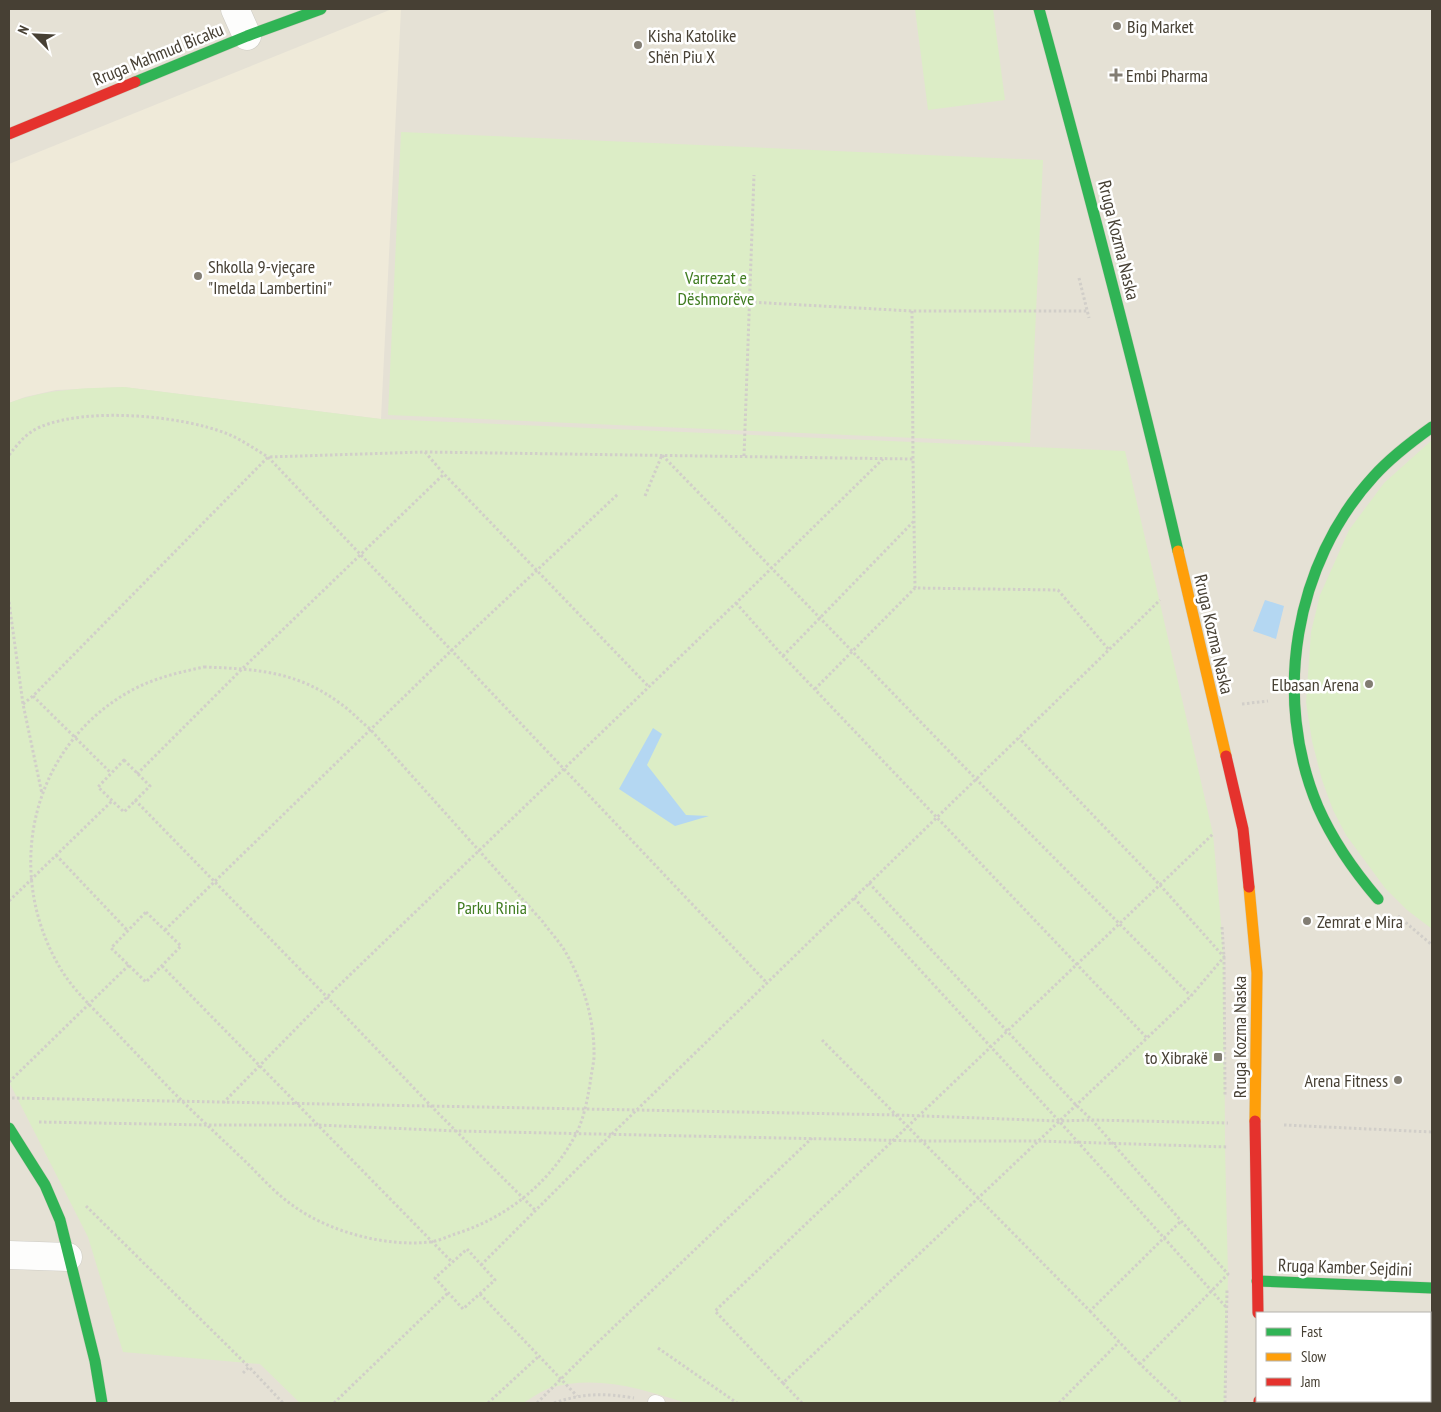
<svg xmlns="http://www.w3.org/2000/svg" width="1441" height="1412" font-family="'PT Sans Narrow',sans-serif">
<style>
.residential{fill:#e5e1d5;fill-rule:evenodd}
.education{fill:#efead9}
.green{fill:#dcedc6}
.water{fill:#b4d7f2}
.lines{fill:none;stroke-linecap:round;stroke-linejoin:round}
.lane-casing{stroke:#ceccc5;stroke-width:15}
.street-casing{stroke:#ceccc5;stroke-width:29}
.fast-casing{stroke:#d0ccbe;stroke-width:12}
.slow-casing{stroke:#d0ccbe;stroke-width:12}
.jam-casing{stroke:#d0ccbe;stroke-width:12}
.path{stroke:#d1cec9;stroke-width:3;stroke-dasharray:2.5 2.5;stroke-linecap:butt}
.lane{stroke:#fdfdfc;stroke-width:14}
.street{stroke:#fdfdfc;stroke-width:28}
.fast{stroke:#30b455;stroke-width:11}
.slow{stroke:#ff9f0a;stroke-width:11}
.jam{stroke:#e5322d;stroke-width:11}
.poi-dot{fill:#827d73;stroke:#fff;stroke-width:2}
.labels{text-anchor:middle;dominant-baseline:central;stroke-width:5;stroke-linejoin:round;paint-order:stroke}
.poi-label{font-size:18px;fill:#474034;stroke:#fff;text-anchor:start}
.street-label{font-size:18px;fill:#474034;stroke:#fff}
.park-label{font-size:18px;fill:#417d22;stroke:#fff}
</style>
<rect width="100%" height="100%" fill="#f0efe8"/>
<!-- residential -->
<path class="residential" d="M 9,9 L 1432,9 L 1432,1403 L 9,1403 ZM 1257,1313 L 1430,1313 L 1430,1401 L 1257,1401 Z"/>
<!-- education -->
<path class="education" d="M 392,9 L 401,9 L 381,419 L 124,387 L 56,390 L 25,397 L 9,403 L 9,164 Z"/>
<!-- green -->
<path class="green" d="M 915,9 L 993,9 L 1005,100 L 928,110 Z
M 401,132 L 1043,160 L 1030,443 L 388,415 Z
M 124,387 L 381,419 L 1125,451 L 1213,834 L 1224,957 L 1225,1147 L 1228,1274 L 1225,1403 L 686,1403 C 643,1389 596,1374 550,1388 C 541,1391 532,1398 523,1403 L 300,1403 L 260,1364 L 123,1352 L 88,1237 L 9,1082 L 9,403 C 46,389 84,388 124,387 Z
M 1432,440 L 1432,929 L 1407,910 L 1385,888 L 1346,835 L 1333,810 L 1322,780 L 1312,741 L 1306,702 L 1311,632 L 1320,595 L 1349,530 L 1384,483 Z"/>
<!-- water -->
<path class="water" d="M 1265,600 L 1284,606 L 1276,639 L 1253,631 Z
M 653,728 L 662,734 L 647,765 L 686,815 L 709,816 L 675,826 L 619,789 Z"/>
<g class="lines">
<defs>
<path id="lane" d="M 655,1402 L 658,1403"/>
<path id="street" d="M 235,9 L 247,36
M 9,1255 L 68,1257
M 1347,1403 L 1347,1402 L 1383,1403"/>
<path id="fast" d="M 1039,9 C 1088,189 1136,369 1178,551
M 135,82 L 247,36 L 321,9
M 1378,899 C 1354,871 1333,841 1318,807 C 1272,698 1294,563 1374,476 C 1391,457 1411,442 1432,427
M 9,1128 L 45,1185 L 60,1220 L 95,1361 L 102,1403
M 1257,1281 L 1432,1288"/>
<path id="slow" d="M 1178,551 L 1226,756
M 1249,887 L 1257,973 L 1255,1121"/>
<path id="jam" d="M 9,134 L 135,82
M 1226,756 L 1243,829 L 1249,887
M 1255,1121 L 1258,1313
M 1259,1401 L 1259,1403"/>
</defs>
<!-- lane casing -->
<use href="#lane" class="lane-casing"/>
<!-- street casing -->
<use href="#street" class="street-casing"/>
<!-- fast casing -->
<use href="#fast" class="fast-casing"/>
<!-- slow casing -->
<use href="#slow" class="slow-casing"/>
<!-- jam casing -->
<use href="#jam" class="jam-casing"/>
<!-- path -->
<path class="path" d="M 1079,278 L 1089,318
M 749,302 L 912,311 L 1087,311
M 912,311 L 913,459
M 425,452 L 444,474 L 649,687
M 9,455 C 18,444 26,433 40,427 C 87,407 180,415 228,434 C 242,440 255,449 268,457 L 767,983
M 744,456 L 754,175
M 645,496 L 662,455 L 976,779 L 1191,996
M 9,602 L 23,704 L 42,794
M 736,603 L 783,656 L 1147,1038
M 783,656 L 914,521
M 204,667 C 256,669 297,671 341,704 C 351,711 360,721 370,729 L 543,922 C 550,932 560,942 566,953 C 584,984 595,1022 594,1058 C 593,1067 591,1075 590,1084 C 587,1101 584,1118 576,1134 C 551,1182 507,1218 455,1234 C 447,1237 438,1241 430,1242 C 386,1247 330,1232 295,1207 C 277,1195 262,1178 247,1163 C 222,1139 196,1115 172,1091 C 151,1069 130,1047 109,1025 C 92,1007 72,989 59,966 C 2,868 33,741 136,688 C 158,677 181,672 204,667 Z
M 815,689 L 915,588 L 1058,590 L 1109,650
M 33,696 L 111,773
M 23,704 L 33,696 L 268,457 L 424,452 L 913,459 L 915,588
M 1242,704 L 1268,701
M 124,760 L 150,786 L 124,812 L 98,787 Z
M 137,774 L 242,669 L 444,474
M 135,800 L 327,997 L 432,1107 L 536,1211
M 56,855 L 128,931
M 869,883 L 1076,1105 L 1092,1120 L 1228,1274 L 1140,1364 L 1181,1403
M 854,898 L 1059,1121 L 1226,1307
M 9,901 L 112,801
M 146,912 L 181,946 L 146,982 L 111,948 Z
M 1398,916 L 1432,945
M 1222,927 L 1224,957 L 1225,1095
M 165,930 L 452,650 L 618,494
M 162,966 L 452,1262
M 822,1040 L 1090,1311 L 1181,1221
M 9,1082 L 129,965
M 12,1098 L 897,1115 L 1059,1121 L 1092,1120 L 1228,1123
M 223,1103 L 327,997 L 736,603 L 883,459
M 39,1122 L 207,1125 L 317,1125 L 457,1131 L 921,1141 L 1038,1141 L 1228,1147
M 1284,1125 L 1432,1132
M 86,1206 L 249,1367
M 467,1249 L 495,1280 L 463,1309 L 435,1278 Z
M 481,1265 L 612,1134 L 1160,600
M 480,1294 L 577,1396
M 1090,1311 L 1140,1364
M 658,1348 L 737,1403
M 243,1373 L 249,1367 L 283,1403
M 783,1383 L 715,1311 L 1213,834
M 334,1403 L 448,1293
M 488,1403 L 539,1356
M 537,1403 L 596,1344 L 812,1138
M 554,1403 C 583,1393 604,1393 634,1398
M 802,1403 L 783,1383 L 1147,1038 L 1191,996 L 1224,957 L 1160,885 L 1019,738
M 1059,1403 L 1119,1342
M 1225,1403 L 1227,1289"/>
<!-- lane -->
<use href="#lane" class="lane"/>
<!-- street -->
<use href="#street" class="street"/>
<!-- fast -->
<use href="#fast" class="fast"/>
<!-- slow -->
<use href="#slow" class="slow"/>
<!-- jam -->
<use href="#jam" class="jam"/>
</g>
<!-- markers -->
<g class="poi-dot">
<circle cx="1117" cy="26" r="5"/>
<circle cx="638" cy="45" r="5"/>
<path d="M1113.5 67.5h5v5h5v5h-5v5h-5v-5h-5v-5h5z"/>
<circle cx="198" cy="276" r="5"/>
<circle cx="1369" cy="684" r="5"/>
<circle cx="1307" cy="921" r="5"/>
<rect x="1213" y="1052" width="10" height="10" rx="2.5"/>
<circle cx="1398" cy="1080" r="5"/>
</g>
<g class="labels">
<!-- poi labels -->
<g class="poi-label">
<text x="1127" y="26">Big Market</text>
<text x="648" y="35">Kisha Katolike<tspan x="648" dy="21">Shën Piu X</tspan></text>
<text x="1126" y="75">Embi Pharma</text>
<text x="208" y="266">Shkolla 9-vjeçare<tspan x="208" dy="21">"Imelda Lambertini"</tspan></text>
<text x="1359" y="684" text-anchor="end">Elbasan Arena</text>
<text x="1317" y="921">Zemrat e Mira</text>
<text x="1208" y="1057" text-anchor="end">to Xibrakë</text>
<text x="1388" y="1080" text-anchor="end">Arena Fitness</text>
</g>
<!-- street labels -->
<g class="street-label">
<text transform="translate(158 54) rotate(-22)">Rruga Mahmud Bicaku</text>
<text transform="translate(1119 240) rotate(76)">Rruga Kozma Naska</text>
<text transform="translate(1214 634) rotate(77)">Rruga Kozma Naska</text>
<text transform="translate(1239 1037) rotate(-90)">Rruga Kozma Naska</text>
<text transform="translate(1345 1267) rotate(2)">Rruga Kamber Sejdini</text>
</g>
<!-- park labels -->
<g class="park-label">
<text x="716" y="277">Varrezat e<tspan x="716" dy="21">Dëshmorëve</tspan></text>
<text x="492" y="907">Parku Rinia</text>
</g>
</g>
<!-- border -->
<rect width="1441" height="1412" fill="none" stroke="#474034" stroke-width="20"/>
<!-- legend -->
<rect x="1256" y="1312" width="175" height="90" fill="#ffffff" stroke="#b5b3ae"/>
<rect x="1266" y="1328" width="25" height="8" fill="#30b455" stroke="#b5b3ae"/>
<text x="1301" y="1337" font-size="15" fill="#474034">Fast</text>
<rect x="1266" y="1353" width="25" height="8" fill="#ff9f0a" stroke="#b5b3ae"/>
<text x="1301" y="1362" font-size="15" fill="#474034">Slow</text>
<rect x="1266" y="1378" width="25" height="8" fill="#e5322d" stroke="#b5b3ae"/>
<text x="1301" y="1387" font-size="15" fill="#474034">Jam</text>
<!-- north arrow -->
<g transform="translate(35 35) rotate(294)" stroke="#ffffff" stroke-width="4" paint-order="stroke">
<path d="M0-4L9 19L0 12L-9 19Z" fill="#474034"/>
<text y="-8" font-size="14" font-weight="bold" text-anchor="middle" fill="#474034">N</text>
</g>
</svg>
